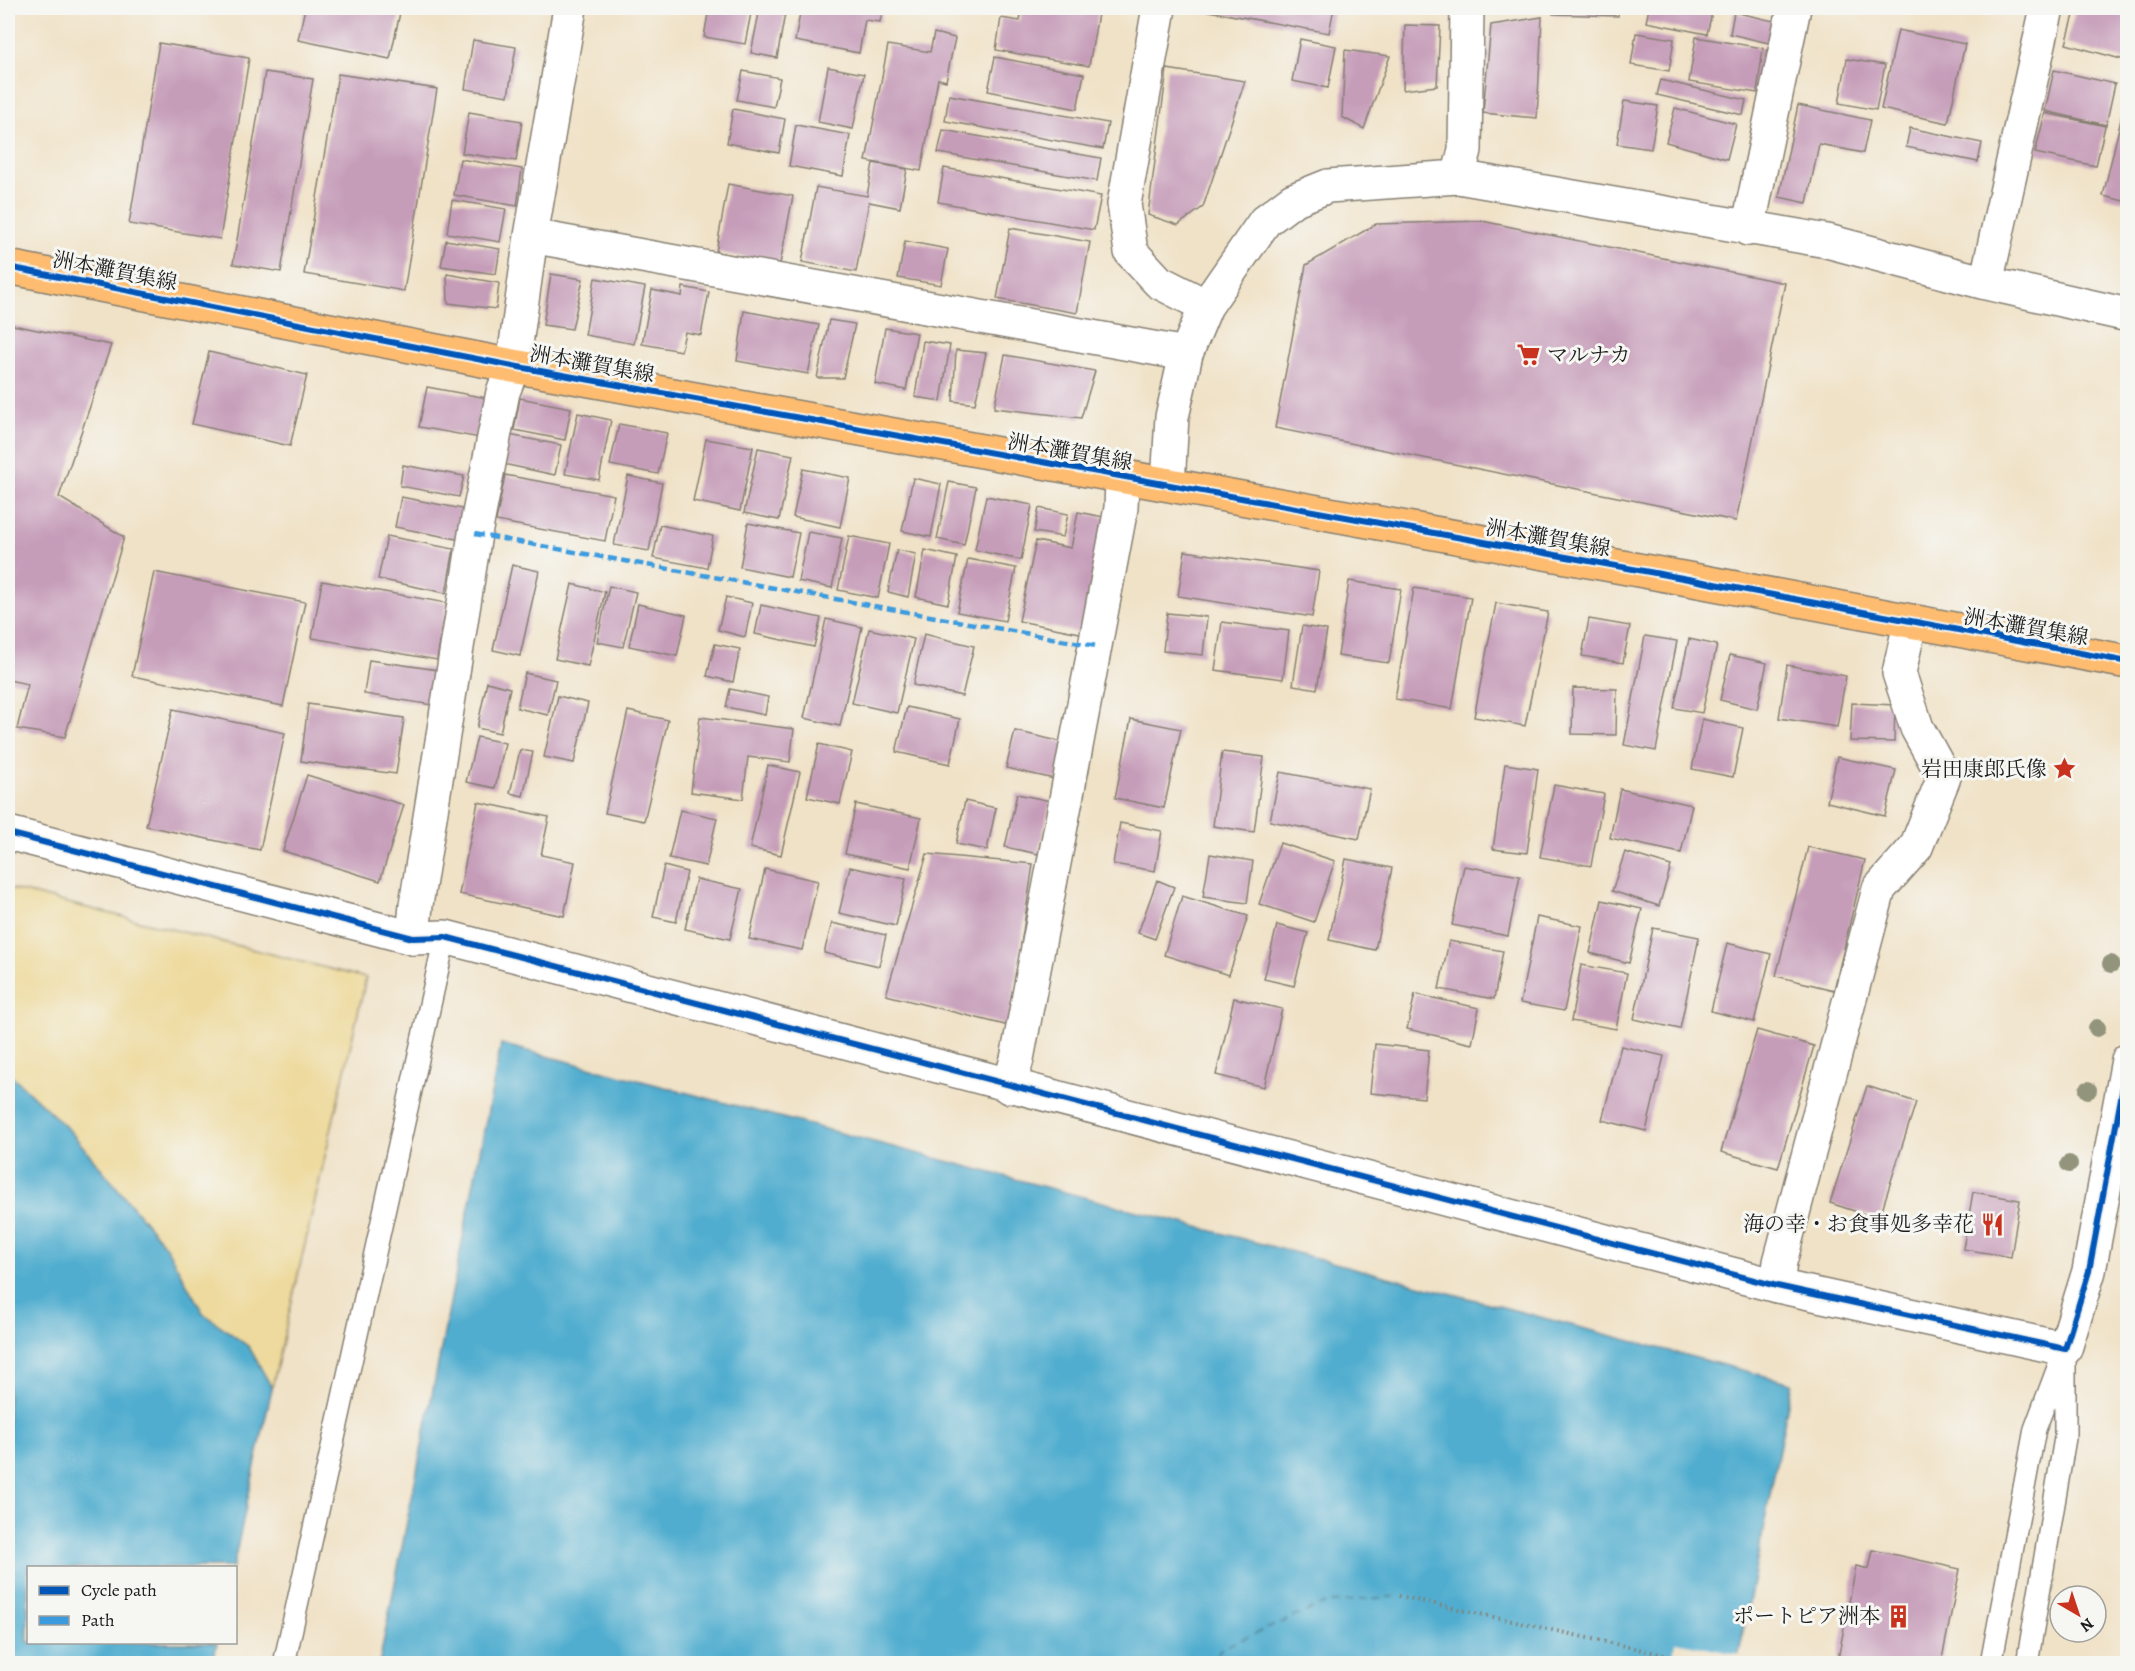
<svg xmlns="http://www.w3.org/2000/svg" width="2135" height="1671" font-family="Alegreya,'Noto Serif JP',serif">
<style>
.sand{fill:#eeda9e;stroke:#857b5d;stroke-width:1.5}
.water{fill:#51adcf;stroke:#366476;stroke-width:1.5}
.pier{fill:#f0e2c7}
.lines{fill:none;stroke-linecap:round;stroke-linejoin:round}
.ferry{stroke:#345d6d;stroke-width:1.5;stroke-dasharray:8 6;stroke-linecap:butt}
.building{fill:#c69db9}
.service-casing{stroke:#867f72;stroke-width:24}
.minor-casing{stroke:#867f72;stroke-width:36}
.tertiary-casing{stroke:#867f72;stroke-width:36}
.primary-casing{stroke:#867f72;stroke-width:36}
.path{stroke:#867f72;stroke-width:4;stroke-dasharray:1.5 4.5;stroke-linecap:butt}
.service{stroke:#fff;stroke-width:21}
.minor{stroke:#fff;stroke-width:33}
.tertiary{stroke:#fff;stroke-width:33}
.primary{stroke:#fdbc6f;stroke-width:33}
.quiet{stroke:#3c9bdf;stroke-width:4.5;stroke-dasharray:9 4.5;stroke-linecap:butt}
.cycleway-casing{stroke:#f6f6f2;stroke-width:10}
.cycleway{stroke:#0057b8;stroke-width:6}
.tree{fill:#92947b}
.labels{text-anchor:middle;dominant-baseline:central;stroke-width:6;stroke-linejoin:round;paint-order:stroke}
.street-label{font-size:21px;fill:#1c1c1c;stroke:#f6f6f2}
.poi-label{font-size:21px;fill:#1c1c1c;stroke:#f6f6f2;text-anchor:end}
</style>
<rect width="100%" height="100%" fill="#f6f6f2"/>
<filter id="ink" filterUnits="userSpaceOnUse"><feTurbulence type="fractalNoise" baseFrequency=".0167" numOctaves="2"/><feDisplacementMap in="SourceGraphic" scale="12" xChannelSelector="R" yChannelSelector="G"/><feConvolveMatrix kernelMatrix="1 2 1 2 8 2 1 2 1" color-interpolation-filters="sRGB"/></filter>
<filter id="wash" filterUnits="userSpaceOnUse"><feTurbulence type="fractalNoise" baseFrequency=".008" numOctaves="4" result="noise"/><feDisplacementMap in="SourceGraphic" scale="24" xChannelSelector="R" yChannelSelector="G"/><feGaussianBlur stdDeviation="1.35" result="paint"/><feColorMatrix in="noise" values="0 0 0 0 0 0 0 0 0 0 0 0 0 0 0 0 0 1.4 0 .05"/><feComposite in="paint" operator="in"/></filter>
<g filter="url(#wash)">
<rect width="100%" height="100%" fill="#f0e2c7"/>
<!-- sand -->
<path class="sand" d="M 8,888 L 366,978 L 272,1388 L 249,1347 L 203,1313 L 166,1247 L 70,1131 L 8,1072 Z"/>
<!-- water -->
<path class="water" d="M 501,1044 L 1792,1383 L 1737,1663 L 379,1664 Z
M 8,1072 L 70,1131 L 166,1247 L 203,1313 L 249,1347 L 272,1388 L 233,1567 L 28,1568 L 28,1642 L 217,1643 L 213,1663 L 8,1663 Z"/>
<!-- pier -->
<path class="pier" d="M 1675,1642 L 1742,1655 L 1740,1664 L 1672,1663 Z"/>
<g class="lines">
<!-- ferry -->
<path class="ferry" d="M 1208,1664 L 1222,1648 L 1326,1603 L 1399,1596"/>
</g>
<g id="blocks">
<!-- building -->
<path class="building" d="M 305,8 L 401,8 L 390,59 L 298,40 Z
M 709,8 L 752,8 L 745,44 L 704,37 Z
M 760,8 L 786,8 L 777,58 L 751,53 Z
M 801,8 L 858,9 L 883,8 L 880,22 L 865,20 L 859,53 L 795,41 Z
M 1022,8 L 1099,8 L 1089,66 L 996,50 L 1001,18 L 1020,21 Z
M 1192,8 L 1334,8 L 1329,33 Z
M 1553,8 L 1619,8 L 1618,16 L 1553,14 Z
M 1649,8 L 1713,8 L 1707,34 L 1646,22 Z
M 2076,8 L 2108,8 L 2128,13 L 2128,61 L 2066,44 Z
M 1734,12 L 1778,22 L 1773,44 L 1730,34 Z
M 1542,17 L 1537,118 L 1483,113 L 1491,25 Z
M 1405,25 L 1440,26 L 1437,86 L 1403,90 Z
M 1898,30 L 1965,44 L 1948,123 L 1881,109 Z
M 934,33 L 955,38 L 946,81 L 938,79 L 921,171 L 866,161 L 888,45 L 930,52 Z
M 1636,33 L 1674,39 L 1669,71 L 1631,65 Z
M 1696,37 L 1763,48 L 1757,93 L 1689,82 Z
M 1300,39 L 1336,46 L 1328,88 L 1292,81 Z
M 473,40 L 516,47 L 508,96 L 465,89 Z
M 159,43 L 249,58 L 220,239 L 129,224 Z
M 1345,50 L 1390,56 L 1364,129 L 1342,117 Z
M 995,57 L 1084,74 L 1077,109 L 988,91 Z
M 1847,59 L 1885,65 L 1876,110 L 1839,103 Z
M 828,67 L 864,74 L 853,129 L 818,122 Z
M 1167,69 L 1245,81 L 1203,207 L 1178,225 L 1148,215 Z
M 2054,70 L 2115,84 L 2106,125 L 2045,111 Z
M 743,71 L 780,78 L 774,107 L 737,100 Z
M 265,72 L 313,79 L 281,272 L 233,264 Z
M 338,74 L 437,89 L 404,291 L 304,274 Z
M 1661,80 L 1746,100 L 1743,115 L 1657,95 Z
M 2127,94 L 2128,94 L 2128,202 L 2103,196 Z
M 949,95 L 1108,123 L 1103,149 L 945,121 Z
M 1624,101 L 1658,106 L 1651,149 L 1617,144 Z
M 1798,105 L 1870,120 L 1863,153 L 1819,144 L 1807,203 L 1779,197 Z
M 1675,108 L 1736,124 L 1727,159 L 1666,142 Z
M 733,109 L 785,119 L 779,153 L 727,143 Z
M 469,112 L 522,121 L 516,161 L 462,153 Z
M 2045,113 L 2105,126 L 2096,166 L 2035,153 Z
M 796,125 L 850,135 L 843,176 L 789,166 Z
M 1910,128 L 1982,143 L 1978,162 L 1906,147 Z
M 943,130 L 1101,158 L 1097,181 L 938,153 Z
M 460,159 L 522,169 L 517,206 L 454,195 Z
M 873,163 L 907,169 L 900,208 L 869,202 L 856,272 L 802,262 L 816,187 L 867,196 Z
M 944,168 L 1101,196 L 1094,230 L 938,202 Z
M 728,184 L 793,196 L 780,264 L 716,252 Z
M 452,200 L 506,209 L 500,242 L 447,233 Z
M 1482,221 L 1785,283 L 1736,521 L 1275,428 L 1306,265 L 1376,224 Z
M 1010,228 L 1090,242 L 1077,313 L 997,299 Z
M 446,240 L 500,249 L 496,274 L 441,266 Z
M 905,241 L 948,249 L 941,285 L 898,278 Z
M 447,274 L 499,283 L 496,309 L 448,303 Z
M 551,274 L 583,279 L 572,329 L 543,325 Z
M 595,278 L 645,287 L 634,344 L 585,335 Z
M 683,287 L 709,292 L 701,335 L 685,332 L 681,351 L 642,344 L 652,290 L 682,296 Z
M 744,311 L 819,325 L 808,374 L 737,361 Z
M 829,320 L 855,324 L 843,378 L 817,378 Z
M 8,324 L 111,345 L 59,497 L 124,537 L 65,737 L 17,729 L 28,684 L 8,680 Z
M 885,328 L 917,333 L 906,390 L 875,384 Z
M 923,341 L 950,345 L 941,401 L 915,397 Z
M 956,350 L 986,353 L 975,404 L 953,401 Z
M 209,352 L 307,375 L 290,446 L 192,424 Z
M 1005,355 L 1095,371 L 1081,418 L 994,408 Z
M 427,387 L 487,398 L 480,438 L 419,427 Z
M 520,398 L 571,408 L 565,440 L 514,430 Z
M 578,413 L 611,420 L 599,480 L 565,474 Z
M 619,424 L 667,433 L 658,474 L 610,465 Z
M 509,435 L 561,445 L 555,475 L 503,464 Z
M 706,439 L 753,447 L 740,511 L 693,501 Z
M 758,448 L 793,455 L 779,520 L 744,513 Z
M 403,465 L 464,476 L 459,497 L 400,486 Z
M 803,469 L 850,478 L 840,527 L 793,517 Z
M 505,475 L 614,495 L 605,541 L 496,521 Z
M 628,476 L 662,483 L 649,551 L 614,545 Z
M 913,478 L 941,484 L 931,537 L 902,531 Z
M 949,482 L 976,487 L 964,545 L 937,539 Z
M 986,496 L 1032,505 L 1021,560 L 975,550 Z
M 401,497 L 468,510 L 462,540 L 395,527 Z
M 1039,508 L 1068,514 L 1063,537 L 1034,532 Z
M 1078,512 L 1109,518 L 1085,634 L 1019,621 L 1036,541 L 1071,548 Z
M 748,523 L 799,533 L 790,577 L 740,567 Z
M 660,525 L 713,536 L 707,568 L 653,558 Z
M 808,532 L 842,538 L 832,588 L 798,581 Z
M 387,536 L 454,549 L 446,593 L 378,579 Z
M 849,536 L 889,544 L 878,598 L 838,590 Z
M 897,550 L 916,554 L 908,597 L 888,592 Z
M 925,550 L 957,557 L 948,604 L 916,597 Z
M 1185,551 L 1319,571 L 1312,617 L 1178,596 Z
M 968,559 L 1016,568 L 1005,621 L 957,612 Z
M 512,565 L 539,571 L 520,656 L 493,650 Z
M 154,572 L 305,602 L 283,706 L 132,676 Z
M 322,581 L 447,603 L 437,660 L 312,638 Z
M 1349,581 L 1401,589 L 1389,663 L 1338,656 Z
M 572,584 L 605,592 L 588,666 L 555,659 Z
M 609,586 L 636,592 L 623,647 L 597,642 Z
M 1414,588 L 1471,597 L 1452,709 L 1395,699 Z
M 726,597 L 752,603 L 745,637 L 718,630 Z
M 1496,603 L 1548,612 L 1525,726 L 1474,717 Z
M 638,604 L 686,615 L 677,656 L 629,646 Z
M 761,605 L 821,618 L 814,647 L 755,634 Z
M 1167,613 L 1207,617 L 1203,655 L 1163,651 Z
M 826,619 L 862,627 L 840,726 L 804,718 Z
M 1589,619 L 1630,626 L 1623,663 L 1582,656 Z
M 1222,622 L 1289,631 L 1283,679 L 1215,670 Z
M 1302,626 L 1327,630 L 1317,689 L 1293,685 Z
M 869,629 L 914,639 L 897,713 L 852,703 Z
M 924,634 L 974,646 L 962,696 L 913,685 Z
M 1645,636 L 1677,641 L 1656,751 L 1624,745 Z
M 1689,639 L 1717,645 L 1702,713 L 1674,708 Z
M 715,644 L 740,649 L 733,682 L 707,676 Z
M 1730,655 L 1767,663 L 1757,709 L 1720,700 Z
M 369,660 L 438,670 L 432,705 L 364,694 Z
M 1787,665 L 1846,676 L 1837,727 L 1779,718 Z
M 525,673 L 556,680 L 548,715 L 517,708 Z
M 487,682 L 510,688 L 500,733 L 477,728 Z
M 1573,688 L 1617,689 L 1616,735 L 1572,734 Z
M 730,689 L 768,697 L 765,715 L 726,707 Z
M 558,696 L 588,703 L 574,763 L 544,757 Z
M 1852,703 L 1895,705 L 1894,742 L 1850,741 Z
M 308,704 L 404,718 L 396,774 L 301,761 Z
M 907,707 L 960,719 L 950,764 L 896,752 Z
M 173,709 L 285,733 L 260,850 L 146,826 Z
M 628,711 L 668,720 L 644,821 L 605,813 Z
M 700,717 L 794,729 L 790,762 L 748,757 L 743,799 L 691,792 Z
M 1131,719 L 1181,729 L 1164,808 L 1115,798 Z
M 1702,719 L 1743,728 L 1733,777 L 1692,769 Z
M 1015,731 L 1067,743 L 1059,780 L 1006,768 Z
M 477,737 L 505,743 L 495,788 L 466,782 Z
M 819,744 L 852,752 L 840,804 L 807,797 Z
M 520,750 L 533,752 L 523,796 L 510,793 Z
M 1222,752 L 1264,757 L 1254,832 L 1213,826 Z
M 1837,757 L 1896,770 L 1885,816 L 1827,802 Z
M 1505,764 L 1538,769 L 1527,853 L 1493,849 Z
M 768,765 L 800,772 L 781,855 L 750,848 Z
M 1280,772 L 1370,789 L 1359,839 L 1270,821 Z
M 307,775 L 404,805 L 380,881 L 283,851 Z
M 1554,785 L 1604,794 L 1591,866 L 1540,857 Z
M 1620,789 L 1692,805 L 1681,853 L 1610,838 Z
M 1017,794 L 1051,801 L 1038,854 L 1005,847 Z
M 965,801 L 996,808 L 987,850 L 956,844 Z
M 478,802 L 549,817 L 541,855 L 575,862 L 564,916 L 459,894 Z
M 856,804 L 921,818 L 910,868 L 845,854 Z
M 680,810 L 717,818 L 706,866 L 669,858 Z
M 1120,823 L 1162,831 L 1155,871 L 1113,864 Z
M 1280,843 L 1335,861 L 1314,922 L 1259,904 Z
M 1808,847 L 1865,860 L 1834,990 L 1776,976 Z
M 1625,852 L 1671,866 L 1659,906 L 1612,891 Z
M 927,854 L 1033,864 L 1009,1026 L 886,995 Z
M 1210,854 L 1253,861 L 1247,903 L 1203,897 Z
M 1346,859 L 1392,868 L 1375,950 L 1329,940 Z
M 664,866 L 687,872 L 676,922 L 653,917 Z
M 1464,866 L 1520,876 L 1508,936 L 1452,925 Z
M 850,867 L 906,879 L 896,926 L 839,913 Z
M 765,869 L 818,881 L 802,950 L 749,939 Z
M 696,879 L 742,889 L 730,939 L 685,929 Z
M 1157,880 L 1174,887 L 1155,939 L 1138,933 Z
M 1182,896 L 1248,916 L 1229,975 L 1164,955 Z
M 1602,900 L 1642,909 L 1629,963 L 1590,953 Z
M 1537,917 L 1582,926 L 1564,1011 L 1520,1003 Z
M 832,923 L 886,935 L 879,966 L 824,953 Z
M 1277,925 L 1308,933 L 1294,986 L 1264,979 Z
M 1653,928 L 1699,937 L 1680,1029 L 1634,1019 Z
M 1449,941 L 1503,951 L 1494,999 L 1439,989 Z
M 1727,943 L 1771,954 L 1754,1022 L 1711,1011 Z
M 1581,965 L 1627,973 L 1616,1029 L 1571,1021 Z
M 1415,994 L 1479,1008 L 1472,1044 L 1407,1029 Z
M 1234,998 L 1282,1009 L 1264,1087 L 1216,1075 Z
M 1757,1030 L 1814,1046 L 1778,1168 L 1721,1152 Z
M 1375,1044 L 1429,1050 L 1424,1098 L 1370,1093 Z
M 1621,1046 L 1664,1056 L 1646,1131 L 1602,1120 Z
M 1867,1086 L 1916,1102 L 1879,1219 L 1830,1203 Z
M 1973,1192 L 2020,1200 L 2011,1257 L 1963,1249 Z
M 1873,1550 L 1960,1569 L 1941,1664 L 1837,1664 L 1856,1566 L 1869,1569 Z"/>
</g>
</g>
<g filter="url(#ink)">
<use href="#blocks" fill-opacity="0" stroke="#867f72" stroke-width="1.5"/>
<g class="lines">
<defs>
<path id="service" d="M 284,1664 L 445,937
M 1991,1664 L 2035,1429 L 2065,1349
M 2027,1664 L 2065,1438 L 2065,1362"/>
<path id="minor" d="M 1159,8 L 1124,204 L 1131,252 L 1159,282 L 1206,306
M 1458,177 L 1465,150 L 1467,8
M 1748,229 L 1794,8
M 531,236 L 1186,354
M 1986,283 L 2047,8
M 1168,484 L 1172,417 L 1186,354 L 1206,306 L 1265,221 L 1293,200 L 1328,186 L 1458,177 L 1827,241 L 1986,283 L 2128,315
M 413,938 L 416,905 L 475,534 L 503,392 L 513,366 L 531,236 L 570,8
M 1009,1087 L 1017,1059 L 1121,508 L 1122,479
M 1777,1286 L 1780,1262 L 1879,889 L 1916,847 L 1944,777 L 1917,728 L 1899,673 L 1910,623"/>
<path id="tertiary" d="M 8,833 L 413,938 L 445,937 L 1777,1286 L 2065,1349 L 2089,1271 L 2128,1060"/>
<path id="primary" d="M 8,267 L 513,366 L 1688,579 L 2128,662"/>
</defs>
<!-- service casing -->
<use href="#service" class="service-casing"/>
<!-- minor casing -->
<use href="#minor" class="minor-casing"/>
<!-- tertiary casing -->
<use href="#tertiary" class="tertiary-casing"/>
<!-- primary casing -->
<use href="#primary" class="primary-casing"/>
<!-- path -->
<path class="path" d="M 1399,1596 L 1705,1664"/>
<!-- service -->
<use href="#service" class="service"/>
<!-- minor -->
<use href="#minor" class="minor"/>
<!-- tertiary -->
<use href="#tertiary" class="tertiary"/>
<!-- primary -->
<use href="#primary" class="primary"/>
<!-- quiet -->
<path class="quiet" d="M 475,534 L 1096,646"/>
<defs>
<path id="cycleway" d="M 8,267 L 513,366 L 1688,579 L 2128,662
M 8,833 L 413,938 L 445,937 L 1777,1286 L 2065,1349 L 2089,1271 L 2128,1060"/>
</defs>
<!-- cycleway casing -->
<use href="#cycleway" class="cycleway-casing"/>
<!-- cycleway -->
<use href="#cycleway" class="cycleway"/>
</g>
<!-- trees -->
<g class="tree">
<circle cx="2111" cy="964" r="9"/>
<circle cx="2097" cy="1028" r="9"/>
<circle cx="2088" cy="1090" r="9"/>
<circle cx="2069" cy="1164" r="9"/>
</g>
</g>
<!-- icons -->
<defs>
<symbol id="supermarket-bare" viewBox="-9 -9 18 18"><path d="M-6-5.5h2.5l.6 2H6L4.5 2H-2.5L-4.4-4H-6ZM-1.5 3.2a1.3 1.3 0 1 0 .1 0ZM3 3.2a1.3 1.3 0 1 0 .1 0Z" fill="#c8321e" stroke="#f6f6f2" stroke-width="2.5" paint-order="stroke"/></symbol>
<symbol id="sight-bare" viewBox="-9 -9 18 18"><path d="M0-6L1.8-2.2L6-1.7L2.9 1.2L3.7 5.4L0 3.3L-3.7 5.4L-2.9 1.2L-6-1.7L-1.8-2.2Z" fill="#c8321e" stroke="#f6f6f2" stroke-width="2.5" paint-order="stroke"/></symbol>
<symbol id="restaurant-bare" viewBox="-9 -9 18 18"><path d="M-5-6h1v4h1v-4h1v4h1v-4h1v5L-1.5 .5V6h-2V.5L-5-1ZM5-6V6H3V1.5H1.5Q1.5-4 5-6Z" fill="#c8321e" stroke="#f6f6f2" stroke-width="2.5" paint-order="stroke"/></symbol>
<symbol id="building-bare" viewBox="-9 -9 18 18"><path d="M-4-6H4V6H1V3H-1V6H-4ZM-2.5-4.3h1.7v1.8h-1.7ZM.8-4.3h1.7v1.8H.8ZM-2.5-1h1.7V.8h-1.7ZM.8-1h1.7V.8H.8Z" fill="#c8321e" stroke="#f6f6f2" stroke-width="2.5" paint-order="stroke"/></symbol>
</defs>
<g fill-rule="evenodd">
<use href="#supermarket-bare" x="1512" y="338" width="33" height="33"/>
<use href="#sight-bare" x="2048" y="752" width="33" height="33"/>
<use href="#restaurant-bare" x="1976" y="1208" width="33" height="33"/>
<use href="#building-bare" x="1882" y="1600" width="33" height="33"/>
</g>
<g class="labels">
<!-- street labels -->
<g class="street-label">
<text transform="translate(115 271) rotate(11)">洲本灘賀集線</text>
<text transform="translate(592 364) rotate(10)">洲本灘賀集線</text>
<text transform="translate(1070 452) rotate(10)">洲本灘賀集線</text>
<text transform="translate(1548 538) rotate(10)">洲本灘賀集線</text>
<text transform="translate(2026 627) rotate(10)">洲本灘賀集線</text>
</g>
<!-- poi labels -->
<g class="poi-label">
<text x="1547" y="355" text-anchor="start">マルナカ</text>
<text x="2047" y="769">岩田康郎氏像</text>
<text x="1974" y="1224">海の幸・お食事処多幸花</text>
<text x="1880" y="1616">ポートピア洲本</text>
</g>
</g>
<!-- margin -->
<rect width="2135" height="1671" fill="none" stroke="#f6f6f2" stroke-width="30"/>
<!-- legend -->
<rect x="27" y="1566" width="210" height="78" fill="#f6f6f2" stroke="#9f9f9c" stroke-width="1.5"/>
<rect x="39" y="1586" width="30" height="9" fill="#0057b8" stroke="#9f9f9c" stroke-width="1.5"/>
<text x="81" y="1596" font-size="18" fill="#1c1c1c">Cycle path</text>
<rect x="39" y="1616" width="30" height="9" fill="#3c9bdf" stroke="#9f9f9c" stroke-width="1.5"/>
<text x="81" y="1626" font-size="18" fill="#1c1c1c">Path</text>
<!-- north arrow -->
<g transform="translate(2078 1614) rotate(141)"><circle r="28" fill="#f6f6f2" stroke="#9f9f9c" stroke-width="1.5"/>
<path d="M0-4.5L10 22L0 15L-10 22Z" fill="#c8321e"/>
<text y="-9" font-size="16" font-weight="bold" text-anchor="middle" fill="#1c1c1c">N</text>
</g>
</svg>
